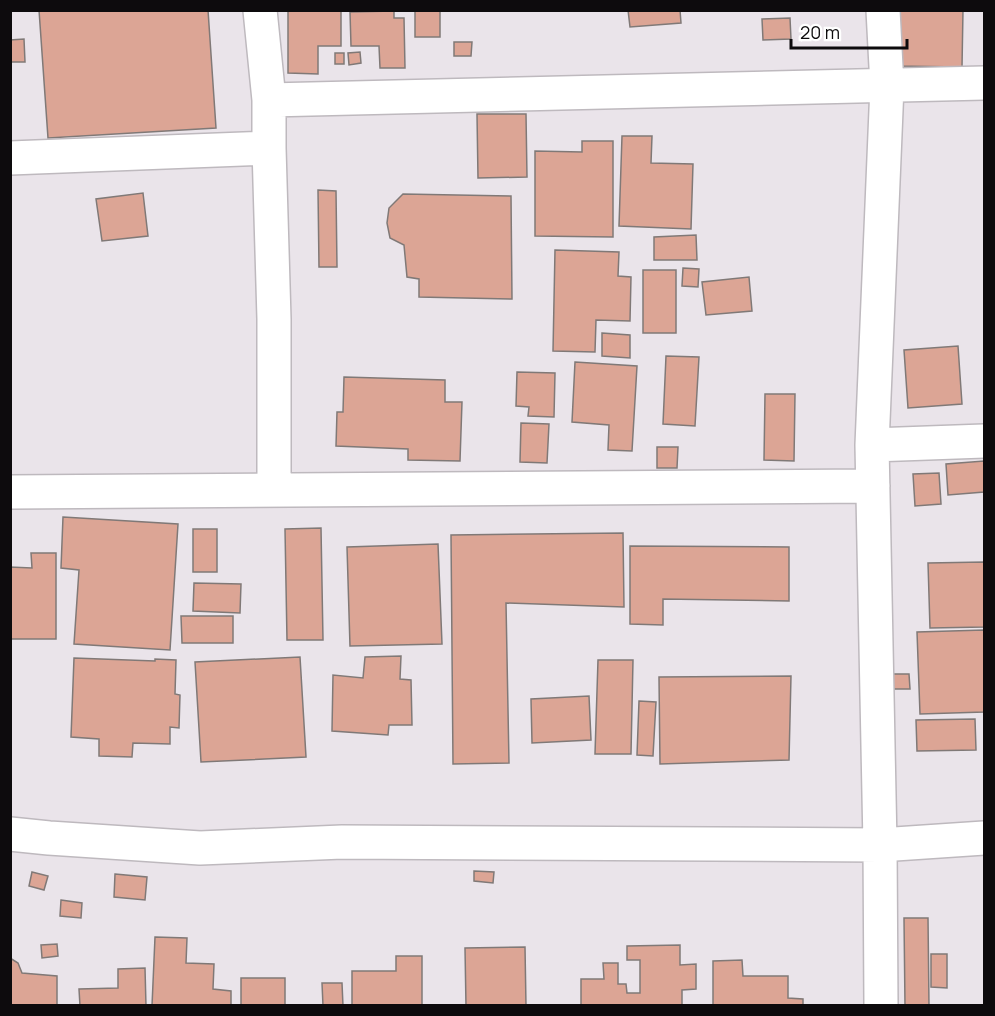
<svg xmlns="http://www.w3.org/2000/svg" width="995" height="1016" font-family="Manrope,sans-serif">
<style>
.building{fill:#dca595;stroke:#807977;stroke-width:1.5}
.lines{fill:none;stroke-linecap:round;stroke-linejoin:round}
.minor-casing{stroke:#beb9be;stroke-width:36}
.minor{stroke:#fff;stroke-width:33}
</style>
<rect width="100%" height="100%" fill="#eae4ea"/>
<!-- building -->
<path class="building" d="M 39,10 L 208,10 L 216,128 L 48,138 Z
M 288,10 L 341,10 L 341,46 L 318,46 L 318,74 L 288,73 Z
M 415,10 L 440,10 L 440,37 L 415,37 Z
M 628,10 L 680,10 L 681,23 L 630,27 Z
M 896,10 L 963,10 L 962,67 L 895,66 Z
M 394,11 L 394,18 L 404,18 L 405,68 L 380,68 L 379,46 L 351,46 L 350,12 Z
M 790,18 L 791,39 L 763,40 L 762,19 Z
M 24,39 L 25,62 L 10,62 L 10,40 Z
M 454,42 L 472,42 L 471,56 L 454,56 Z
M 360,52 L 361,63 L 349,65 L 348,53 Z
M 335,53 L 344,53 L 344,64 L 335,64 Z
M 477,114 L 526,114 L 527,177 L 478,178 Z
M 622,136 L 652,136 L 651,163 L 693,164 L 691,229 L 619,226 Z
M 582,141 L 613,141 L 613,237 L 535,236 L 535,151 L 582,152 Z
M 318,190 L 336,191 L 337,267 L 319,267 Z
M 143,193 L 148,236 L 102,241 L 96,199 Z
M 403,194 L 511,196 L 512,299 L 419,297 L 419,279 L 407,277 L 404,245 L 390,238 L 387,223 L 389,208 Z
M 696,235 L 697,260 L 654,260 L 654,237 Z
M 555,250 L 619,252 L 618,276 L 631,277 L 630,321 L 596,320 L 595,352 L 553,351 Z
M 683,268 L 699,269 L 698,287 L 682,286 Z
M 643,270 L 676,270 L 676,333 L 643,333 Z
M 749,277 L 752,311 L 706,315 L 702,282 Z
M 602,333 L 630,335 L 630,358 L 602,356 Z
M 958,346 L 962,404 L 908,408 L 904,350 Z
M 666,356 L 699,357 L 695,426 L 663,424 Z
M 575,362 L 637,366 L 632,451 L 608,450 L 609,425 L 572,422 Z
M 517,372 L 555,373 L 554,417 L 528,416 L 529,407 L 516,406 Z
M 344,377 L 445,380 L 445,402 L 462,402 L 460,461 L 408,460 L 408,449 L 336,446 L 337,412 L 343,412 Z
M 765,394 L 795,394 L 794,461 L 764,460 Z
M 521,423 L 549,424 L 547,463 L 520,462 Z
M 657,447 L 678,447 L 677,468 L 657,468 Z
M 984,461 L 984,492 L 948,495 L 946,464 Z
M 939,473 L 941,504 L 915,506 L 913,474 Z
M 63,517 L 178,524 L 170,650 L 74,644 L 79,570 L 61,568 Z
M 321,528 L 323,640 L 287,640 L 285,529 Z
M 193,529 L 217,529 L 217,572 L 193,572 Z
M 623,533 L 624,607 L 506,603 L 509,763 L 453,764 L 451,535 Z
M 438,544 L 442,644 L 350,646 L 347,547 Z
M 630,546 L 789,547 L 789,601 L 663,599 L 663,625 L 630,624 Z
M 31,553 L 56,553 L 56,639 L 10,639 L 10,567 L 32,568 Z
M 984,562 L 984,627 L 930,628 L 928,563 Z
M 194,583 L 241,584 L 240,613 L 193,611 Z
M 181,616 L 233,616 L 233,643 L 182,643 Z
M 984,630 L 984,712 L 920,714 L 917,632 Z
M 401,656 L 400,679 L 411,680 L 412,725 L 389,725 L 388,735 L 332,731 L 333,675 L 363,678 L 365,657 Z
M 300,657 L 306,757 L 201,762 L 195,662 Z
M 74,658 L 155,661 L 155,659 L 176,660 L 175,694 L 180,695 L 179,728 L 170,727 L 170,744 L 133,743 L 132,757 L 99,756 L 99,739 L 71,737 Z
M 598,660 L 633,660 L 631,754 L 595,754 Z
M 889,674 L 909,674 L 910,689 L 889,689 Z
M 791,676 L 789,760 L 660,764 L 659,677 Z
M 589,696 L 591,740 L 532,743 L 531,699 Z
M 639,701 L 656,702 L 653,756 L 637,755 Z
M 975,719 L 976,750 L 917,751 L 916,720 Z
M 474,871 L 494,872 L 493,883 L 474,881 Z
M 32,872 L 48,876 L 44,890 L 29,886 Z
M 115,874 L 147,877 L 145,900 L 114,897 Z
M 61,900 L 82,903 L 81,918 L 60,916 Z
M 904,918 L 928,918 L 929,1006 L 905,1006 Z
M 155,937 L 187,938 L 186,963 L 214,964 L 213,989 L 231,991 L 231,1006 L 152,1006 Z
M 57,944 L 58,956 L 42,958 L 41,945 Z
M 680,945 L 680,965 L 696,964 L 696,989 L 682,990 L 682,1006 L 581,1006 L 581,979 L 604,979 L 603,963 L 618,963 L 618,984 L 626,984 L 627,993 L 640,993 L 640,960 L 627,960 L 627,946 Z
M 525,947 L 526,1006 L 466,1006 L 465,948 Z
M 931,954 L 947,954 L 947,988 L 931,987 Z
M 396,956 L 422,956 L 422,1006 L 352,1006 L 352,971 L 396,971 Z
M 10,958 L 18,963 L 22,973 L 57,976 L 57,1006 L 10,1006 Z
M 742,960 L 743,976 L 788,976 L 788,998 L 803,999 L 803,1006 L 713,1006 L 713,961 Z
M 145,968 L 146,1006 L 80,1006 L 79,989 L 118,988 L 118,969 Z
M 241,978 L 285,978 L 285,1006 L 241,1006 Z
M 322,983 L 342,983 L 343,1006 L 323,1006 Z"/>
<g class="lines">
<defs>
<path id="minor" d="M 269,100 L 984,83
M 269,148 L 274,319 L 274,490
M 10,158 L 269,148 L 269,100 L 260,10
M 872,445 L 984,441
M 10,492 L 873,486
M 10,834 L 49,838 L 200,848 L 342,842 L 880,845 L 984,838
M 881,1006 L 880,845 L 872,445 L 887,86 L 883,10"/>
</defs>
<!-- minor casing -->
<use href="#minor" class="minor-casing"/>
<!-- minor -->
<use href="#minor" class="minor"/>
</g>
<!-- border -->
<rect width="995" height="1016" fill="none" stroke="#0d0b0d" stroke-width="24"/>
<!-- scale -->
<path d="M791 39v9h116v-9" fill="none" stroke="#0d0b0d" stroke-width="3"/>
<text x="800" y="39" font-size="18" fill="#0d0b0d" stroke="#ffffff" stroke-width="4.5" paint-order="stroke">20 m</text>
</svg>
